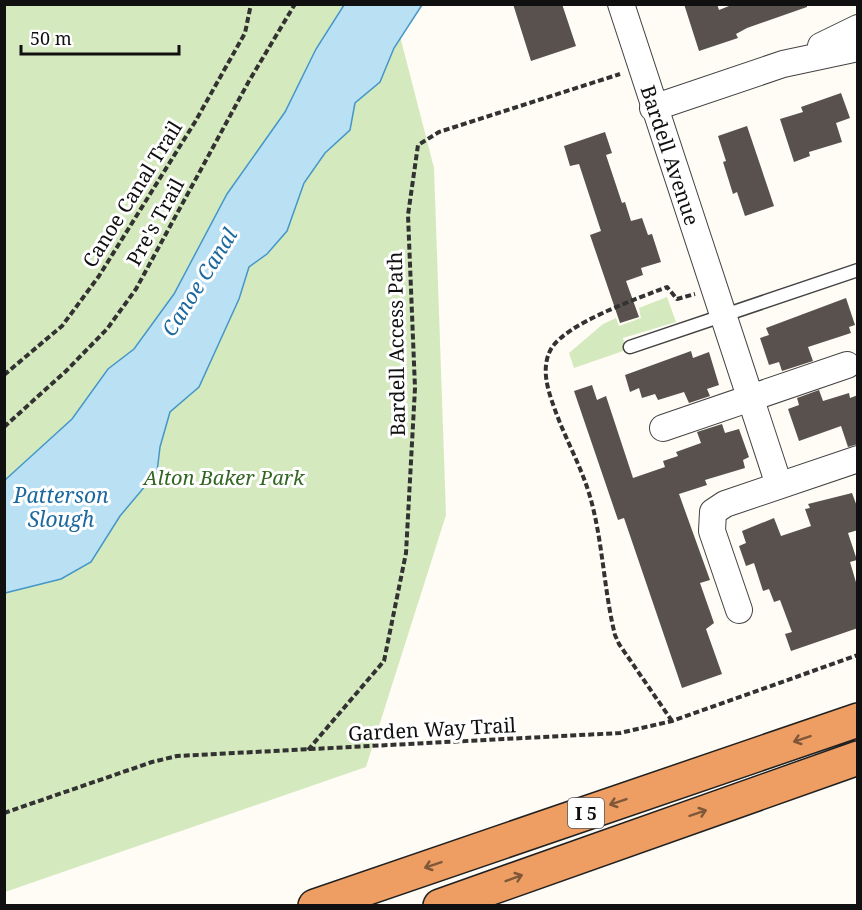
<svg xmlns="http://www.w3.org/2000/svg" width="862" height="910" font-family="'Noto Serif',serif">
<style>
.green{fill:#d5e9be}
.water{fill:#bae0f4;stroke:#4497c8;stroke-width:1.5}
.building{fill:#59514d}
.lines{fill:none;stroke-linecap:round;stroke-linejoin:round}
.service-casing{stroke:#434343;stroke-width:15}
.minor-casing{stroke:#434343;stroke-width:28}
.motorway-casing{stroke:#212121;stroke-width:36}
.path{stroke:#323232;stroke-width:4;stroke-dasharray:6 3;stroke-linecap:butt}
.service{stroke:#fff;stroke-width:12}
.minor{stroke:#fff;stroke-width:26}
.motorway{stroke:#ee9e62;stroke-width:33}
.oneway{stroke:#7f5739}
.labels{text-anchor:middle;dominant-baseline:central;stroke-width:6;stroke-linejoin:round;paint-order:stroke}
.shield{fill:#fff;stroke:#585858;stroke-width:1.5}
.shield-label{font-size:18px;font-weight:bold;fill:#101010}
.street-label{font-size:20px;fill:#101010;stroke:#fff}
.park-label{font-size:20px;font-style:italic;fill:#326622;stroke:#fff}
.water-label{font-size:21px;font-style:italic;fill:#1d699e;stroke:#fff}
</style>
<rect width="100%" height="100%" fill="#fefcf4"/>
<!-- green -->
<path class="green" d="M 4,5 L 392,5 L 434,168 L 446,515 L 366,767 L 5,892 Z
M 667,297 L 676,322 L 623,338 L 626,350 L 574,368 L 569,353 L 603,324 L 616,318 L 619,326 L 641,318 L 639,308 Z"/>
<!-- water -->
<path class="water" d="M 344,5 L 422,5 L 394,48 L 380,82 L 355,103 L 350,130 L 325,153 L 304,183 L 287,231 L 267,254 L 249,267 L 239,299 L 199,387 L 170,412 L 160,447 L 157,472 L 120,516 L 91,562 L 61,579 L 5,593 L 5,480 L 72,419 L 108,369 L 134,349 L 174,294 L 227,194 L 285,112 L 316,49 Z"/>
<!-- building -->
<path class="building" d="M 513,4 L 562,4 L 576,46 L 531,61 Z
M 684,4 L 717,4 L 719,10 L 734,4 L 807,4 L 807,7 L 747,28 L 736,34 L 738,38 L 699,51 Z
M 841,93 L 850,118 L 836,123 L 842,142 L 809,152 L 810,156 L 794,162 L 780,119 L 803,112 L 801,107 Z
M 747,126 L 774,206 L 745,216 L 737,192 L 733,194 L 723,162 L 726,161 L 718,136 Z
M 605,132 L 612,153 L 606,155 L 622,203 L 625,202 L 631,221 L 642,218 L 648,235 L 652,234 L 661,262 L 641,268 L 643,275 L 626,281 L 639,317 L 620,323 L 590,235 L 601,231 L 579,164 L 570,166 L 564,146 Z
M 846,298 L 855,325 L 849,327 L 851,333 L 808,347 L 813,361 L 782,371 L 779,362 L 769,365 L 760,338 L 769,335 L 766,328 Z
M 691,351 L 693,358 L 709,352 L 719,385 L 707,389 L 710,396 L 689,403 L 684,392 L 658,400 L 655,394 L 642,398 L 639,388 L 630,392 L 625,375 Z
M 592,385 L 597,400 L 606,396 L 633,478 L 665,467 L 663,461 L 678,456 L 676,452 L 701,443 L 697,432 L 722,424 L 725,433 L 739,429 L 749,457 L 743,460 L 745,468 L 705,480 L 707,485 L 679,494 L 710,580 L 700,583 L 714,623 L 706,629 L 722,674 L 682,688 L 624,518 L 618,520 L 574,391 Z
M 819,390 L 823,401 L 849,393 L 850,398 L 858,395 L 858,444 L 848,447 L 841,426 L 799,441 L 788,409 L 799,405 L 797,398 Z
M 852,493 L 858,509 L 858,530 L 848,533 L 857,560 L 850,562 L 858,589 L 858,628 L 791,651 L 785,634 L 792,632 L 780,600 L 774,602 L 769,589 L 763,591 L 754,563 L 746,566 L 739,546 L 746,543 L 742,531 L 774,518 L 781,536 L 811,526 L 805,509 L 810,508 L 808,504 Z"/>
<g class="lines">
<defs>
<path id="service" d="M 630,347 L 858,270"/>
<g id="minor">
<path id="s1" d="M 621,4 L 779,485"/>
<path d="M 821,46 L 858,28"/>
<path d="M 653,108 L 783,64 L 858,48"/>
<path d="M 663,428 L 847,365"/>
<path d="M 739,610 L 712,531 L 713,512 L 725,504 L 858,459"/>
</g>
<path id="motorway" d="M 315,906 L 858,720
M 440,906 L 858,758"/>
</defs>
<!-- service casing -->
<use href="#service" class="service-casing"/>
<!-- minor casing -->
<use href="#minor" class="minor-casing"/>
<!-- motorway casing -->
<use href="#motorway" class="motorway-casing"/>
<!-- path -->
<path class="path" d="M 4,375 L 62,326 L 99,276 L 195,122 L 245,33 L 251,4
M 4,427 L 66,371 L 107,329 L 136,289 L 249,81 L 295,4
M 672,721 L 619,644 L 615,635 C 604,591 603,544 591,500 C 582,467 565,439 554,407 C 547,388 541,367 551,349 C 566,323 639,298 667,287 L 677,299 L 695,294
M 308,750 L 384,661 L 406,553 L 415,388 L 408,215 L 418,145 L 439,132 L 620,74
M 4,813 L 152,762 L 177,756 L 620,733 L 672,721 L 858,655"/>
<!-- service -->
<use href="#service" class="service"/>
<!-- minor -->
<use href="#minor" class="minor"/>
<!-- motorway -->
<use href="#motorway" class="motorway"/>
</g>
<!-- one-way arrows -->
<defs><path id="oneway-shaft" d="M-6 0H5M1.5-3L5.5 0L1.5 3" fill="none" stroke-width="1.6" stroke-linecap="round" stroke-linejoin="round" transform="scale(1.5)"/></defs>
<g class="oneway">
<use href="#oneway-shaft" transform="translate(802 739) rotate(161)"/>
<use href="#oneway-shaft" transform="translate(618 802) rotate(161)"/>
<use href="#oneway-shaft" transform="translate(698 813) rotate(-19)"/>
<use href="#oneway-shaft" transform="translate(433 865) rotate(161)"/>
<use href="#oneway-shaft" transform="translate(514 878) rotate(-20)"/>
</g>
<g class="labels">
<!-- shield labels -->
<rect class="shield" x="568" y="798" width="36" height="30" rx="4.5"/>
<g class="shield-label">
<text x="586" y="813">I 5</text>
</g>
<!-- street labels -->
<g class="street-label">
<text stroke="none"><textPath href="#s1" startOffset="159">Bardell Avenue</textPath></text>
<text transform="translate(132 194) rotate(-58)">Canoe Canal Trail</text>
<text transform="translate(155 222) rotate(-61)">Pre's Trail</text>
<text transform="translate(396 344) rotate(-91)">Bardell Access Path</text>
<text transform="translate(432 729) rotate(-3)">Garden Way Trail</text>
</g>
<!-- park labels -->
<g class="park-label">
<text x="224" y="477">Alton Baker Park</text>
</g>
<!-- water labels -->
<g class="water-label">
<text transform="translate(199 282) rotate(-58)">Canoe Canal</text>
<text x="61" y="495">Patterson<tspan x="61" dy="24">Slough</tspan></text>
</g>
</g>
<!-- border -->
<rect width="862" height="910" fill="none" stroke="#101010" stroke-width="12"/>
<!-- scale -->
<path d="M21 45v9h158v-9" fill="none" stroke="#101010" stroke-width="3"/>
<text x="30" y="45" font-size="18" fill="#101010" stroke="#ffffff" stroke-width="4.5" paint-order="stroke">50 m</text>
</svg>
